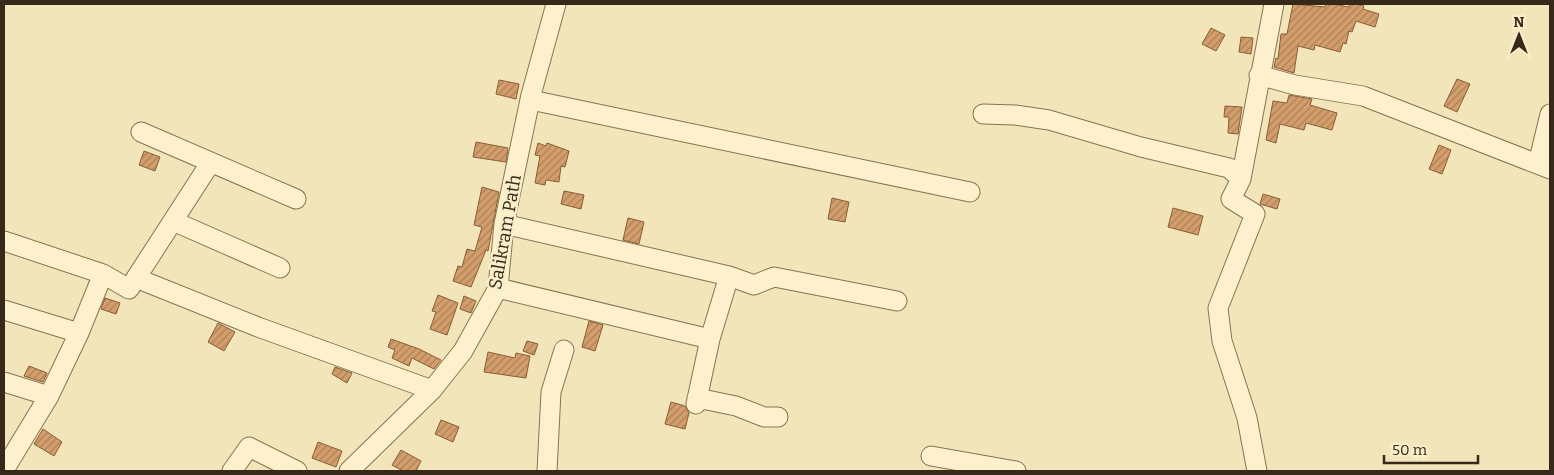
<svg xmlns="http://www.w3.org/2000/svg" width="1554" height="475" font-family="Bitter,serif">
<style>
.building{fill:url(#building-hatch);stroke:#8a5d36}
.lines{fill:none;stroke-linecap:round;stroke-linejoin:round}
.minor-casing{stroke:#897352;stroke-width:21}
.minor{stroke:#fcf1cc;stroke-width:19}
.labels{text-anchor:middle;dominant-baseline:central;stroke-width:5;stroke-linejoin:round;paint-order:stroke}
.street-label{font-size:18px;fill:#362919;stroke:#f8eec9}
</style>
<defs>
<pattern id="building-hatch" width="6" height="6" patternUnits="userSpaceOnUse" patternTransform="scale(1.25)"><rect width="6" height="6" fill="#d39e6b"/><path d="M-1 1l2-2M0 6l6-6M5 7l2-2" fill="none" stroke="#ac8157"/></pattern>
</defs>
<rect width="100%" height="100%" fill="#f1e5b9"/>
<!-- building -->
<path class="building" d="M 1293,4 L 1325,7 L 1326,4 L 1334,4 L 1348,7 L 1350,4 L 1357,4 L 1364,6 L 1363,9 L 1379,14 L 1375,27 L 1356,21 L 1352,32 L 1349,31 L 1346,44 L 1343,43 L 1340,52 L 1315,45 L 1314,50 L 1298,46 L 1294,73 L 1274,67 L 1276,58 L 1278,59 L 1281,34 L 1287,34 Z
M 1211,28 L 1225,35 L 1216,51 L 1202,44 Z
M 1241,37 L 1253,38 L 1251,54 L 1239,52 Z
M 1457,79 L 1470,84 L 1457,112 L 1444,106 Z
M 499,80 L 519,84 L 516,99 L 496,94 Z
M 1289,95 L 1312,99 L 1310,105 L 1337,113 L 1332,130 L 1306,123 L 1304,130 L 1280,124 L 1276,143 L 1266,140 L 1273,101 L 1287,103 Z
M 1225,106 L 1242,107 L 1238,134 L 1228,133 L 1229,117 L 1224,117 Z
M 476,142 L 508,148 L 506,162 L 473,157 Z
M 538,143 L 546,146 L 547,143 L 569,151 L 565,167 L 561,166 L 559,182 L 546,180 L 545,185 L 535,183 L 540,156 L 535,155 Z
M 1439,145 L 1451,150 L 1442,174 L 1429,169 Z
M 144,151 L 160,157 L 155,171 L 139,165 Z
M 482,187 L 499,192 L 488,251 L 486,250 L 471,287 L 453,281 L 458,266 L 462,267 L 467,249 L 475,251 L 482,227 L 474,225 Z
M 564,191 L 584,195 L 581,209 L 561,204 Z
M 1263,194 L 1280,199 L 1277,209 L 1260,204 Z
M 832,198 L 849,202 L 845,222 L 828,219 Z
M 1173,208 L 1203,216 L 1198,235 L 1168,227 Z
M 628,218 L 644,222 L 639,244 L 623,240 Z
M 438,295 L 458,303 L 447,335 L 430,329 L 436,312 L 432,311 Z
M 464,296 L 476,301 L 471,313 L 460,309 Z
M 105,298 L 120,303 L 116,314 L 101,309 Z
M 589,321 L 603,325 L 595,351 L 582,347 Z
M 218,323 L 235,332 L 224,351 L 208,342 Z
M 391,339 L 419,349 L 441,360 L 434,369 L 412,358 L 409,366 L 392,358 L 395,350 L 388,347 Z
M 527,341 L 538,344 L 534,355 L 523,351 Z
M 488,352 L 515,358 L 516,353 L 530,356 L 526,378 L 484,372 Z
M 29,366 L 47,373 L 43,382 L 24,376 Z
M 335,367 L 352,373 L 347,383 L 332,374 Z
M 671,402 L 685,406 L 689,413 L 685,429 L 665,424 Z
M 441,420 L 459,427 L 453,442 L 435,434 Z
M 43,429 L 62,442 L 54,456 L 34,444 Z
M 318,442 L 342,451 L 336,467 L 312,458 Z
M 401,450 L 421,461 L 416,471 L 403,471 L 392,465 Z"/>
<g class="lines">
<defs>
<path id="minor" d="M 1259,75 L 1295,85 L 1363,96 L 1550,169
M 531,100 L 970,192
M 983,114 L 1015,115 L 1049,120 L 1141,147 L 1229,168 L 1241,179
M 141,132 L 296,199
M 1538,164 L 1550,114
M 173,221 L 280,268
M 4,241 L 103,274 L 79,333 L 49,396 L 4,382
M 103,274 L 129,289 L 136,278 L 258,327 L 432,390
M 729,276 L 754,285 L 774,277 L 897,301
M 136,278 L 211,162
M 498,288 L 710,339 L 729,276 L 504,224
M 4,310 L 79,333
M 697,398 L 736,406 L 764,417 L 778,417
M 696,404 L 710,339
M 931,456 L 1016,471
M 4,470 L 49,396
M 232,471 L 249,447 L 297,471
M 349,471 L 432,390 L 463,351 L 498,288 L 504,224 L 531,95 L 556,4
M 547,471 L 551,392 L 564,350
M 1257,471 L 1247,418 L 1222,341 L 1218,308 L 1255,214 L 1231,199 L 1241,179 L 1274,4"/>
</defs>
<!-- minor casing -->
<use href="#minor" class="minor-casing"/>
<!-- minor -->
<use href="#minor" class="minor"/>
</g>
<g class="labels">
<!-- street labels -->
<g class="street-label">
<text transform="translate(505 232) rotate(-80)">Salikram Path</text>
</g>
</g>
<!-- border -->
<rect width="1554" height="475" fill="none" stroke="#362919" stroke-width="10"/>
<!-- north arrow -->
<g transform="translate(1519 35)" stroke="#f8eec9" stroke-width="4" paint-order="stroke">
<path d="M0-4L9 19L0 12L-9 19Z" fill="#362919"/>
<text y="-8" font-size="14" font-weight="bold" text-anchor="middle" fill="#362919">N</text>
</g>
<!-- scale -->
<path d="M1384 455v8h94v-8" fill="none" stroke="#362919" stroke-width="2.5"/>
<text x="1392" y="455" font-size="15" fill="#362919" stroke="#f8eec9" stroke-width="4" paint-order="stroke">50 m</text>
</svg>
